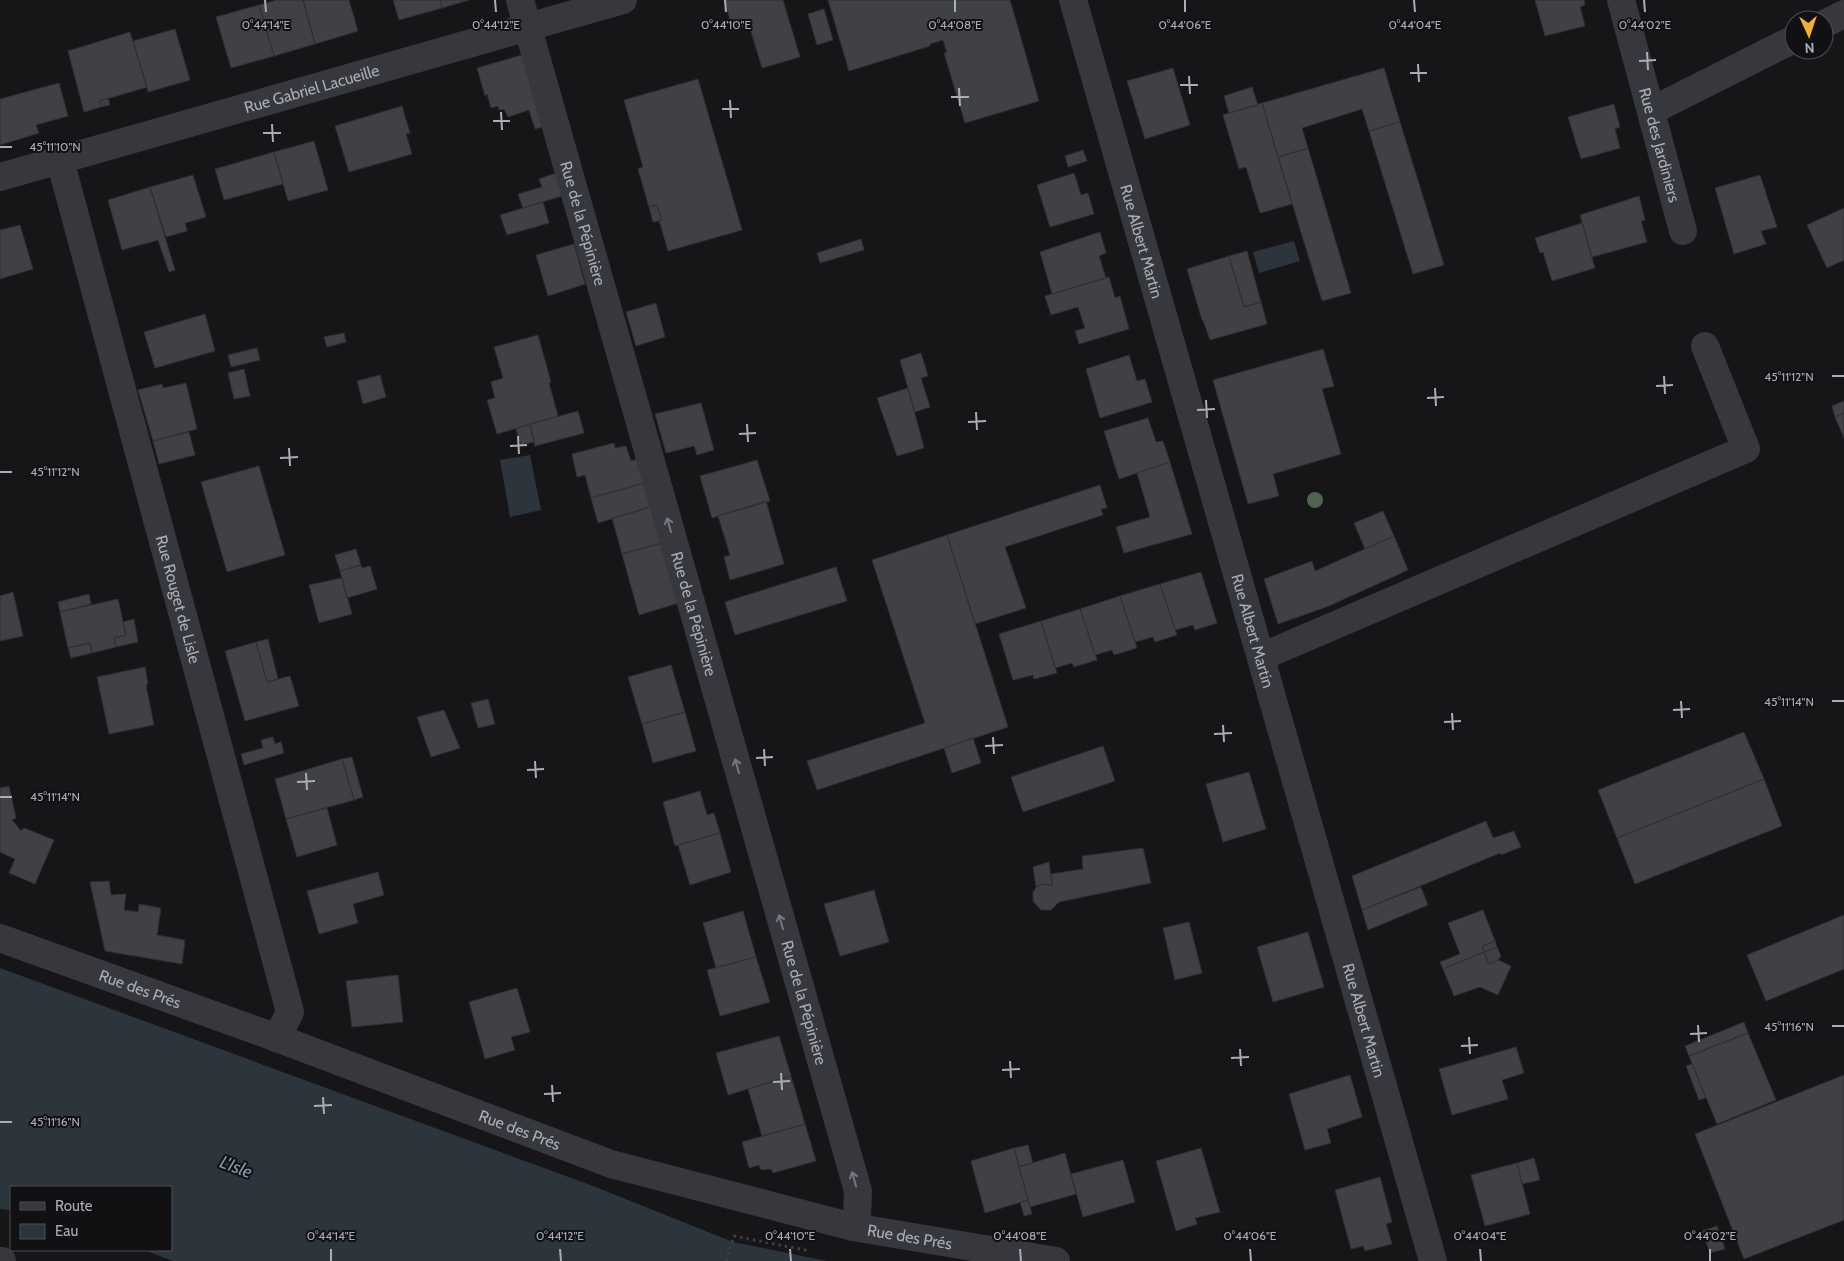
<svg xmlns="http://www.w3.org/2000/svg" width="1844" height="1261" font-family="Cabin,sans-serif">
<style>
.water{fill:#2c353c}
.building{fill:#404145;stroke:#303034}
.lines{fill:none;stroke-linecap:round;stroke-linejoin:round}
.path{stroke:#3d3f44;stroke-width:3;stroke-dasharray:2.5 4;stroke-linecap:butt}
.minor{stroke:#37383d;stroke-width:28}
.tree{fill:#506452}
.oneway{stroke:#757881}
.ticks{fill:none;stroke:#a8adb8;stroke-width:2}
.labels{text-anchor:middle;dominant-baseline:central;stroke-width:4;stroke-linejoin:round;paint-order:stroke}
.street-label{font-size:16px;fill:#a8adb8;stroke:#111113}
.water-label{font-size:18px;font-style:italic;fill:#7f9bb3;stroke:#111113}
.ticks-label{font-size:12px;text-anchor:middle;fill:#a8adb8;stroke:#111113;stroke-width:4;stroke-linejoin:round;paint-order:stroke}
</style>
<rect width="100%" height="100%" fill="#161618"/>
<!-- water -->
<path class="water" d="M 1294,241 L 1300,261 L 1259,273 L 1253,252 Z
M 530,455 L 541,510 L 510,517 L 500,460 Z
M 0,968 L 593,1186 L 733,1242 L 827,1261 L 173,1261 L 144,1250 L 171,1250 L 171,1187 L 11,1187 L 11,1210 L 0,1209 Z"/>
<!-- building -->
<path class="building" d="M 276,0 L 303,0 L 315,44 L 274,56 L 259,5 Z
M 303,0 L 349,0 L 358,31 L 315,44 Z
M 393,0 L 440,0 L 442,8 L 399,20 Z
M 440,0 L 469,0 L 442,8 Z
M 724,0 L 783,0 L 800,57 L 762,68 L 749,25 L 733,30 Z
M 828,0 L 1010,0 L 1039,101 L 965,123 L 944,53 L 947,53 L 943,40 L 930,44 L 930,46 L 849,71 Z
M 1535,0 L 1584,0 L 1585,5 L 1580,7 L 1585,26 L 1545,36 Z
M 259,5 L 274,56 L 231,68 L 216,17 Z
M 824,9 L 833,40 L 817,45 L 808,14 Z
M 175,29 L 190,80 L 148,92 L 133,41 Z
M 130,32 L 147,87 L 100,101 L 101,107 L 84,112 L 68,51 Z
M 525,54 L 546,126 L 535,129 L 529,110 L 508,117 L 504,109 L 499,110 L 498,106 L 491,108 L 487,94 L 485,96 L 477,68 Z
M 1173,68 L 1190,125 L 1145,139 L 1127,81 Z
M 1384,68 L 1400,122 L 1369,131 L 1362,109 L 1302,128 L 1308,148 L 1278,157 L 1262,103 Z
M 698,79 L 742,230 L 668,251 L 659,220 L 662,220 L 657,205 L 649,207 L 638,169 L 643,167 L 624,100 Z
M 59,83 L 68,116 L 36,125 L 39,133 L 0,145 L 0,99 Z
M 1252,87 L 1258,105 L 1229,113 L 1224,96 Z
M 108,98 L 110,105 L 101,107 L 100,101 Z
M 1262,103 L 1292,204 L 1260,213 L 1246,167 L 1239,169 L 1223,115 Z
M 1614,104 L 1620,127 L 1615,129 L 1620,148 L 1581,159 L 1568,117 Z
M 402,106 L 410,133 L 406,134 L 412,154 L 349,172 L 335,126 Z
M 1400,122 L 1444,265 L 1413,274 L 1369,131 Z
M 314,141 L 328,190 L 288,201 L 274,152 Z
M 1308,148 L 1351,293 L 1322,301 L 1278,157 Z
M 1083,150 L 1087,161 L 1068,167 L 1065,156 Z
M 274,152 L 283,184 L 224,200 L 215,169 Z
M 559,172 L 562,196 L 523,208 L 518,194 L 542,187 L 539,179 Z
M 1074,173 L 1081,195 L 1088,193 L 1094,214 L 1050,227 L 1037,185 Z
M 193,175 L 206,217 L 185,223 L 187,231 L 166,237 L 150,187 Z
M 1760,175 L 1777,227 L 1761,231 L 1766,244 L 1734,254 L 1715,188 Z
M 150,187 L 175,270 L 169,272 L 158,240 L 122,250 L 108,200 Z
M 1639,196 L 1645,220 L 1641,221 L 1647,242 L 1592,257 L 1580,215 Z
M 543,202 L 549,223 L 507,235 L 500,215 Z
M 657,205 L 662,220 L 653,222 L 649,207 Z
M 1844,208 L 1844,260 L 1827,268 L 1807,225 Z
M 1582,223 L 1595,268 L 1552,281 L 1543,252 L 1540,253 L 1535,238 Z
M 20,225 L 33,269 L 0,279 L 0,230 Z
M 1100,232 L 1106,253 L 1099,256 L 1106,278 L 1052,294 L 1040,252 Z
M 861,239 L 864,250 L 820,263 L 817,253 Z
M 574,244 L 585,284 L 548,296 L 536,255 Z
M 1247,251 L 1261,302 L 1244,307 L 1229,256 Z
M 1229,256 L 1244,307 L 1261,302 L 1267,324 L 1210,340 L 1203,320 L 1202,320 L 1187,269 Z
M 1109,277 L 1115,298 L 1120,296 L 1129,329 L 1079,344 L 1075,331 L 1085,328 L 1078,307 L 1051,315 L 1045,296 Z
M 656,303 L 665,337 L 636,346 L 626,312 Z
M 205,314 L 215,351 L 155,368 L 144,332 Z
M 344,333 L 346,342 L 327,347 L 324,337 Z
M 538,335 L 551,382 L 549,383 L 558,416 L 497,434 L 487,400 L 495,398 L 491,382 L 503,378 L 494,347 Z
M 257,348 L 260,360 L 231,367 L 228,355 Z
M 1323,349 L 1334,386 L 1322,389 L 1341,454 L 1273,474 L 1279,496 L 1248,504 L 1213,380 Z
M 921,353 L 928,376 L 921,378 L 930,407 L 915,412 L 900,360 Z
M 1129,355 L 1137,381 L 1145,379 L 1152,402 L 1100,418 L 1086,369 Z
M 244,369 L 250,396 L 234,399 L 228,373 Z
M 380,375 L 386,397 L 363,404 L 357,381 Z
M 186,383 L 197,429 L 153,441 L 138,390 L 162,384 L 163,388 Z
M 908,388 L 924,448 L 897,456 L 877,398 Z
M 1844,401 L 1844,413 L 1835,417 L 1832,406 Z
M 701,403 L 714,450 L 697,455 L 694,446 L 666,453 L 655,414 Z
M 578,411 L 584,433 L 535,446 L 530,424 Z
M 1844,413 L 1844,438 L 1835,417 Z
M 1148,418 L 1156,442 L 1163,441 L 1170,462 L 1119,479 L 1104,431 Z
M 530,424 L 534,442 L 521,445 L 516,429 Z
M 189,432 L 195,455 L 159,464 L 153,441 Z
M 614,443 L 615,448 L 626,446 L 631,461 L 641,458 L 648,482 L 591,498 L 585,475 L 577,477 L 572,454 Z
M 757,460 L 770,501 L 712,518 L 700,476 Z
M 1170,462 L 1192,534 L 1124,553 L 1116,527 L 1150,517 L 1137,473 Z
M 259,466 L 285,555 L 227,572 L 201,482 Z
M 648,482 L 654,506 L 598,523 L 591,498 Z
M 1100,485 L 1107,508 L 1101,509 L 1103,515 L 1005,547 L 1026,608 L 975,624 L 947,535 Z
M 766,501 L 784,564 L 730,580 L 724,557 L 730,555 L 718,516 Z
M 654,506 L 665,542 L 622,554 L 612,518 Z
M 1383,511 L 1394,536 L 1365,549 L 1354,523 Z
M 947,535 L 1008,727 L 817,790 L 807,761 L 925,723 L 872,560 Z
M 1394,536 L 1408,570 L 1329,606 L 1278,624 L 1264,579 L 1312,561 L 1315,571 Z
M 665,542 L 682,602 L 639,615 L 622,554 Z
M 356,549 L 361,565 L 340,571 L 335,555 Z
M 361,565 L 362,568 L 370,566 L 377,589 L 347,598 L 340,571 Z
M 836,567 L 847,601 L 735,635 L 725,602 Z
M 1201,572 L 1217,623 L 1195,630 L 1193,625 L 1175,630 L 1160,584 Z
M 342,578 L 352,614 L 319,623 L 309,585 Z
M 1160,584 L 1177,635 L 1155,642 L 1153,637 L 1135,642 L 1120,596 Z
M 13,592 L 23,636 L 0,641 L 0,596 Z
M 89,594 L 91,604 L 60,612 L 58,602 Z
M 1120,596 L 1137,648 L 1114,655 L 1112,650 L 1095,655 L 1080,609 Z
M 118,599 L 126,635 L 114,638 L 116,647 L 92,653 L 90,643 L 68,648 L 60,612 Z
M 1080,609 L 1097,660 L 1074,667 L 1072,663 L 1055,668 L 1041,621 Z
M 134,619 L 138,642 L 116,647 L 114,638 L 126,635 L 123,622 Z
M 1041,621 L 1057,673 L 1034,679 L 1033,675 L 1013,680 L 999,634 Z
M 268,639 L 278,679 L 267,682 L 256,642 Z
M 256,642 L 267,682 L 290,676 L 299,706 L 245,721 L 225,651 Z
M 90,643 L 92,653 L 71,658 L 68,648 Z
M 671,665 L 685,712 L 642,724 L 628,677 Z
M 145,667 L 148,684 L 146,685 L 154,725 L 109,734 L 97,677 Z
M 488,699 L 495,724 L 478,728 L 471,703 Z
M 444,710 L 460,748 L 431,757 L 417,717 Z
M 685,712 L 696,751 L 653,763 L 642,724 Z
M 1744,732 L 1764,779 L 1617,838 L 1598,790 Z
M 273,737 L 275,744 L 281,742 L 284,753 L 244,765 L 241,754 L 263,748 L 261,740 Z
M 973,738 L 981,763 L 952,773 L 944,748 Z
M 1103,746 L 1115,781 L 1023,812 L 1011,777 Z
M 352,757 L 363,797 L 354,800 L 342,759 Z
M 342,759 L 354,800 L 286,819 L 275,779 Z
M 1249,772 L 1266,829 L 1223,842 L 1206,784 Z
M 1764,779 L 1782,826 L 1635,884 L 1617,838 Z
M 9,786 L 16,818 L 12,820 L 21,831 L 24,828 L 54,840 L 35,884 L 9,873 L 15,859 L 0,852 L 0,788 Z
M 700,791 L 707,815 L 714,813 L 720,833 L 675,846 L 663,802 Z
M 327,808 L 337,845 L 297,857 L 286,819 Z
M 1486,821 L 1493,838 L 1514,831 L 1521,847 L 1501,855 L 1500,853 L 1362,910 L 1352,876 Z
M 720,833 L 731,872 L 690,885 L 678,845 Z
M 1143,848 L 1151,883 L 1059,902 L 1051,910 L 1041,910 L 1033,901 L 1033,892 L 1037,886 L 1043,884 L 1052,885 L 1051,874 L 1083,869 L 1082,856 Z
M 1049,862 L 1052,885 L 1043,884 L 1036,887 L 1033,867 Z
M 378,872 L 384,895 L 353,904 L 358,923 L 319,934 L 307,891 Z
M 109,881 L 111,895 L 126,894 L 124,910 L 138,912 L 139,904 L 161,908 L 157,935 L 185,940 L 182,964 L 105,951 L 90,882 Z
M 1421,887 L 1428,905 L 1368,930 L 1362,910 Z
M 874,890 L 889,942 L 840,956 L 824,904 Z
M 1483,910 L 1495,941 L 1482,946 L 1484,952 L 1443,969 L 1440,962 L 1460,954 L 1448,923 Z
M 743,911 L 756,957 L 716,968 L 703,923 Z
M 1844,915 L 1844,969 L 1766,1001 L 1747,955 Z
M 1189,922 L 1202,973 L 1175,980 L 1163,928 Z
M 1308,932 L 1324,987 L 1273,1002 L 1257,947 Z
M 1495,941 L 1497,947 L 1484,952 L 1482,946 Z
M 1497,947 L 1501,956 L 1498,960 L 1489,964 L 1484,952 Z
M 1484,952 L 1489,964 L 1498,960 L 1511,966 L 1498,995 L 1480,987 L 1454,996 L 1443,969 Z
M 756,957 L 770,1002 L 720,1016 L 707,970 Z
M 398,975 L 403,1022 L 352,1027 L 346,981 Z
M 517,988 L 530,1032 L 511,1037 L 515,1050 L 485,1059 L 469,1002 Z
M 1744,1022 L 1748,1033 L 1689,1056 L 1685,1046 Z
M 1748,1033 L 1776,1100 L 1717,1124 L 1689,1056 Z
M 779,1036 L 791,1076 L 728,1095 L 716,1053 Z
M 1516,1047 L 1524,1073 L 1502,1080 L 1508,1099 L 1452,1115 L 1439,1069 Z
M 1692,1064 L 1706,1098 L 1699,1100 L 1686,1066 Z
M 1350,1075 L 1362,1117 L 1327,1129 L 1331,1143 L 1305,1150 L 1289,1094 Z
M 1844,1075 L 1844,1220 L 1744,1259 L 1695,1134 Z
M 791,1076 L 805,1124 L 762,1136 L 748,1089 Z
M 805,1124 L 816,1161 L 773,1173 L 771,1169 L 761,1170 L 759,1165 L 749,1168 L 742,1142 Z
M 1028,1145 L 1033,1163 L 1019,1167 L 1014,1148 Z
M 1014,1148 L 1028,1200 L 985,1213 L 971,1161 Z
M 1201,1148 L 1220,1212 L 1195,1218 L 1197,1224 L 1176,1231 L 1156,1161 Z
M 1065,1153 L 1076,1194 L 1030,1207 L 1019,1167 Z
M 1534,1158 L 1540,1180 L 1522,1184 L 1517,1163 Z
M 1123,1160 L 1135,1202 L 1083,1217 L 1071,1174 Z
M 1517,1163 L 1530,1214 L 1485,1226 L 1471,1175 Z
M 1380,1177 L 1392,1222 L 1386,1224 L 1392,1244 L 1365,1251 L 1363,1246 L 1351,1249 L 1335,1190 Z
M 1028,1200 L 1032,1214 L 1024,1216 L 1020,1202 Z
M 1717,1226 L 1725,1249 L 1710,1253 L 1702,1231 Z"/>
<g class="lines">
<!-- path -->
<path class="path" d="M 726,1261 L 734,1236 L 810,1251"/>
<!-- minor -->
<g class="minor">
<path id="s1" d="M 520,0 L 858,1191 L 857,1217 L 853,1227"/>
<path id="s2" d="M 1073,0 L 1433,1261"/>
<path id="s3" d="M 1621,0 L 1683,231"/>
<path d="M 1824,24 L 1844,14"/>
<path d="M 1651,111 L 1794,39"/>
<path id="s4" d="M 60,160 L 290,1012 L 277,1038"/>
<path id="s5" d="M 0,177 L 623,0"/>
<path d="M 1261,657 L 1746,449 L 1705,346"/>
<path id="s6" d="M 0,938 L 277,1038 L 611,1164 L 853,1227 L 1056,1261"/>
<path d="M 0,1261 L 2,1261"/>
</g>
</g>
<!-- trees -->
<circle class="tree" cx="1315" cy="500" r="8"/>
<!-- one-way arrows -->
<defs><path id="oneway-shaft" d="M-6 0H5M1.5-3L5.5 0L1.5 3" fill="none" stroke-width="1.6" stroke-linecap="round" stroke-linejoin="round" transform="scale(1.25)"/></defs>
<g class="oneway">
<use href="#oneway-shaft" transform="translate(669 525) rotate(-106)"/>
<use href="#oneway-shaft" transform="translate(737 766) rotate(-106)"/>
<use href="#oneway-shaft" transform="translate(781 922) rotate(-106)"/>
<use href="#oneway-shaft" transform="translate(854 1179) rotate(-106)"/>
</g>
<!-- ticks -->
<path class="ticks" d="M 265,0 L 266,12M 495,0 L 496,12M 725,0 L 726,12M 955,0 L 955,12M 1185,0 L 1185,12M 1414,0 L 1415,12M 1644,0 L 1645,12M 1647,52 L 1648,70M 1639,61 L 1656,60M 1418,64 L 1419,82M 1410,73 L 1427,73M 1189,76 L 1190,94M 1180,85 L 1198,85M 959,88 L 960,106M 951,97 L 969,97M 730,100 L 731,118M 722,109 L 739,109M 501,112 L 502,130M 493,121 L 510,121M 272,124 L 273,142M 263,133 L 281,133M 0,147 L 12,147M 1664,376 L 1665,394M 1832,376 L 1844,376M 1656,386 L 1673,385M 1435,388 L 1436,406M 1427,398 L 1444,397M 1206,400 L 1207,418M 1197,410 L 1215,409M 976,412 L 977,430M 968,422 L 986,421M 747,424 L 748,442M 739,434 L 756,433M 518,436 L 519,454M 510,446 L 527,445M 289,448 L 290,466M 280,458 L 298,457M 0,472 L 12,472M 1681,701 L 1682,718M 1832,701 L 1844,701M 1673,710 L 1690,709M 1452,713 L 1453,730M 1444,722 L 1461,721M 1223,725 L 1224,742M 1214,734 L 1232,733M 993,737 L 994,754M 985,746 L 1003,745M 764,749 L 765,766M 756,758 L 773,757M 535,761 L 536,778M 527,770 L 544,769M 306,773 L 307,790M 297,782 L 315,781M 0,797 L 12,797M 1698,1025 L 1699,1042M 1832,1026 L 1844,1026M 1690,1034 L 1707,1033M 1469,1037 L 1470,1054M 1461,1046 L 1478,1045M 1240,1049 L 1241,1066M 1231,1058 L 1249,1057M 1010,1061 L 1011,1078M 1002,1070 L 1020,1069M 781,1073 L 782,1090M 773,1082 L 790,1081M 552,1085 L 553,1102M 544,1094 L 561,1093M 323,1097 L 324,1114M 314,1106 L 332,1105M 0,1122 L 12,1122M 331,1249 L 331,1261M 560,1249 L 561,1261M 790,1249 L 791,1261M 1020,1249 L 1021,1261M 1250,1249 L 1251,1261M 1480,1249 L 1481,1261M 1710,1249 L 1710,1261"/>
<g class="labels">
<!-- street labels -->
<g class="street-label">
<text stroke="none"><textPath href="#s5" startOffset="324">Rue Gabriel Lacueille</textPath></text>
<text stroke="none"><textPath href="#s3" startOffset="150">Rue des Jardiniers</textPath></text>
<text stroke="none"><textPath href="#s1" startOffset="232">Rue de la Pépinière</textPath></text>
<text stroke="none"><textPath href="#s2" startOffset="251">Rue Albert Martin</textPath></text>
<text stroke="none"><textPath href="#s4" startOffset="455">Rue Rouget de Lisle</textPath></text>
<text stroke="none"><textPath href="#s1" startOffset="638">Rue de la Pépinière</textPath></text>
<text stroke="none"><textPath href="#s2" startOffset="656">Rue Albert Martin</textPath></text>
<text stroke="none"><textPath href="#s6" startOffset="149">Rue des Prés</textPath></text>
<text stroke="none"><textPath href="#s1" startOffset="1042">Rue de la Pépinière</textPath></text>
<text stroke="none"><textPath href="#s2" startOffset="1061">Rue Albert Martin</textPath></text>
<text stroke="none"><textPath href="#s6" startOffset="554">Rue des Prés</textPath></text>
<text stroke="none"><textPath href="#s6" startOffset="959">Rue des Prés</textPath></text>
</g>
<!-- water labels -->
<g class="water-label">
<text transform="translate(236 1167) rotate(21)">L'Isle</text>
</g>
</g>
<g class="ticks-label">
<text x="266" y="29">0°44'14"E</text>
<text x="496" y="29">0°44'12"E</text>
<text x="726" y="29">0°44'10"E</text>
<text x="955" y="29">0°44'08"E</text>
<text x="1185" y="29">0°44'06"E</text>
<text x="1415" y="29">0°44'04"E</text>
<text x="1645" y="29">0°44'02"E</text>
<text x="55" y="151">45°11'10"N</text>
<text x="1789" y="381">45°11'12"N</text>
<text x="55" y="476">45°11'12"N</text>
<text x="1789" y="706">45°11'14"N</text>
<text x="55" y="801">45°11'14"N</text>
<text x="1789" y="1031">45°11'16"N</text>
<text x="55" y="1126">45°11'16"N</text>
<text x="331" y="1240">0°44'14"E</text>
<text x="560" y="1240">0°44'12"E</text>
<text x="790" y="1240">0°44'10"E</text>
<text x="1020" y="1240">0°44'08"E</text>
<text x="1250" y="1240">0°44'06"E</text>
<text x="1480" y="1240">0°44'04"E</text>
<text x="1710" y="1240">0°44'02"E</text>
</g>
<!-- legend -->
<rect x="10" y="1186" width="162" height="65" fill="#111113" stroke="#4d4f55"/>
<rect x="20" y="1202" width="25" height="8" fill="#37383d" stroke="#4d4f55"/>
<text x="55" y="1211" font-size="15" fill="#a8adb8">Route</text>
<rect x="20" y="1224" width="25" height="15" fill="#2c353c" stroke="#4d4f55"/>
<text x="55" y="1236" font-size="15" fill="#a8adb8">Eau</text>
<!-- north arrow -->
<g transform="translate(1809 35) rotate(177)"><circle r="24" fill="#111113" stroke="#4d4f55"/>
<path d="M0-4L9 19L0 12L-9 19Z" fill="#f2b134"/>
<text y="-8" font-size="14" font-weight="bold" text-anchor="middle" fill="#a8adb8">N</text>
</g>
</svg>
